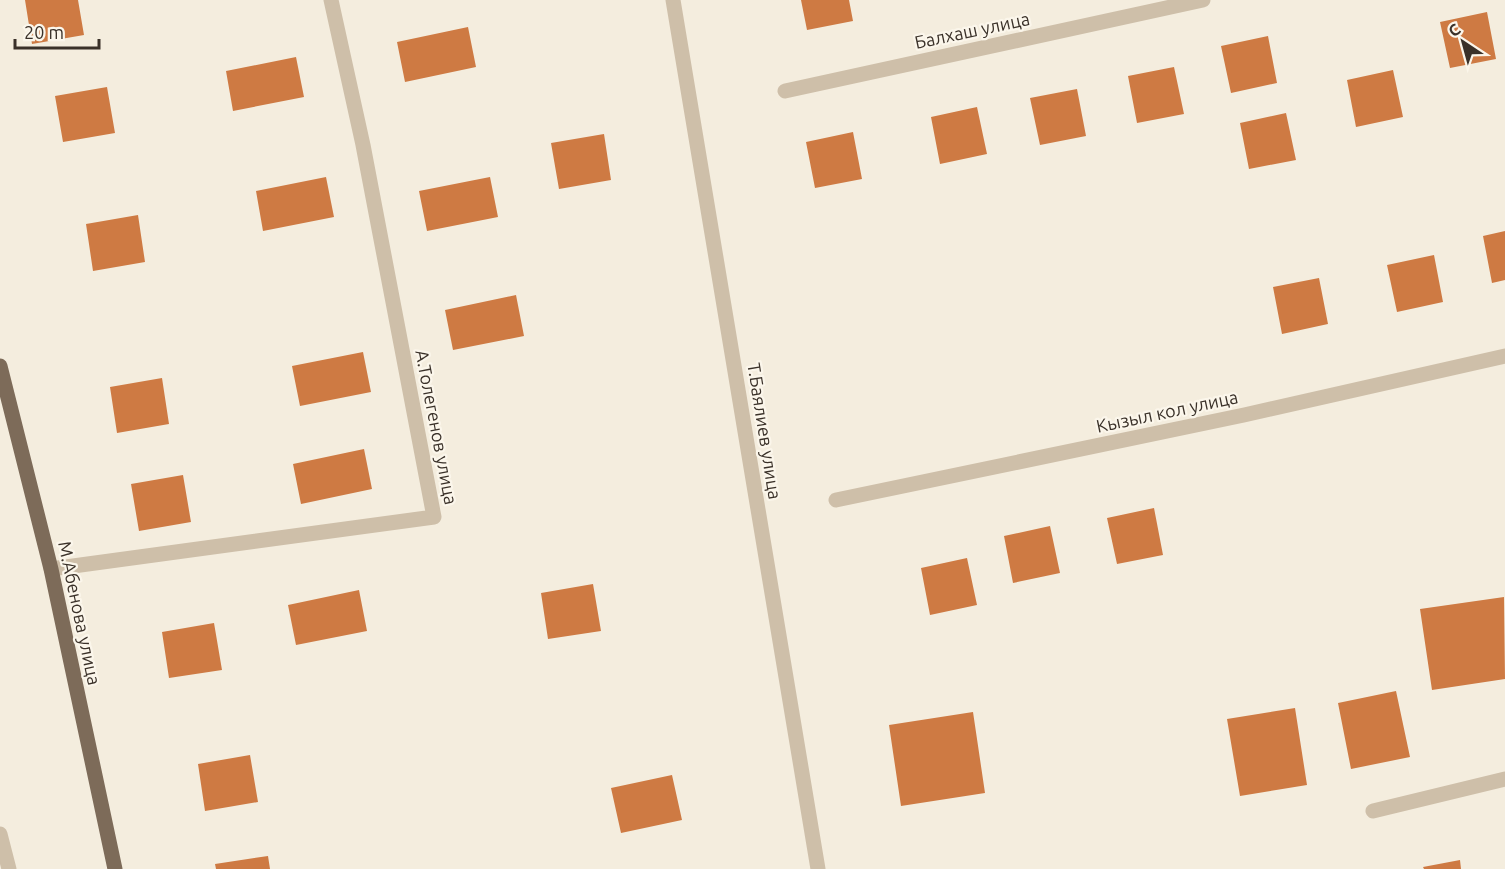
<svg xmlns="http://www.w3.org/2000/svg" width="1505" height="869" font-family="Ubuntu,sans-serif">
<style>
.building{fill:#ce7a43}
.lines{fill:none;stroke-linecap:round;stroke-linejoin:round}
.minor{stroke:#cebfa9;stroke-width:15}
.major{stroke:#7d6b59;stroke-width:15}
.labels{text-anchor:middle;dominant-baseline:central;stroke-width:4.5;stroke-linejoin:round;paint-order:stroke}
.street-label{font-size:18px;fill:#3a3129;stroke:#fbf6eb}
</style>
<rect width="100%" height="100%" fill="#f4edde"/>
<!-- building -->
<path class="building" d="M 25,0 L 78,0 L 84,35 L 32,44 Z
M 801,0 L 849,0 L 853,21 L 807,30 Z
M 1487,12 L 1496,59 L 1450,68 L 1440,22 Z
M 468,27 L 476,67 L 405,82 L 397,42 Z
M 1268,36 L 1277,83 L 1231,93 L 1221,46 Z
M 296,57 L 304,97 L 233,111 L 226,71 Z
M 1174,67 L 1184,114 L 1137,123 L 1128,76 Z
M 1393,70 L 1403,117 L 1356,127 L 1347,80 Z
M 107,87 L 115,133 L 63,142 L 55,96 Z
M 1077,89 L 1086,136 L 1040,145 L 1030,98 Z
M 977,107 L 987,154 L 940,164 L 931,117 Z
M 1286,113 L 1296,160 L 1249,169 L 1240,123 Z
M 853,132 L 862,179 L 815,188 L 806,142 Z
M 604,134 L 611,180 L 559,189 L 551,143 Z
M 326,177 L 334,217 L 263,231 L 256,191 Z
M 490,177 L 498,217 L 427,231 L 419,191 Z
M 138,215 L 145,262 L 93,271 L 86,224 Z
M 1505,231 L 1505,280 L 1492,283 L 1483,236 Z
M 1434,255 L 1443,302 L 1397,312 L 1387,265 Z
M 1319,278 L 1328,324 L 1282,334 L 1273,287 Z
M 516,295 L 524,336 L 453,350 L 445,310 Z
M 363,352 L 371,392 L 300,406 L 292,366 Z
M 162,378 L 169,424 L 117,433 L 110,387 Z
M 364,449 L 372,489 L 301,504 L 293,464 Z
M 183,475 L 191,522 L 139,531 L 131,484 Z
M 1154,508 L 1163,555 L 1117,564 L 1107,518 Z
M 1050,526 L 1060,573 L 1013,583 L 1004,536 Z
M 967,558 L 977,605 L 930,615 L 921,568 Z
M 593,584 L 601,631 L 548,639 L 541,593 Z
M 359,590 L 367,631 L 296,645 L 288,605 Z
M 1504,597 L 1505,679 L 1432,690 L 1420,609 Z
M 214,623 L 222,670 L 169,678 L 162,632 Z
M 1396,691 L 1410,757 L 1351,769 L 1338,703 Z
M 1295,708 L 1307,785 L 1240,796 L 1227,719 Z
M 973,712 L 985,793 L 901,806 L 889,725 Z
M 250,755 L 258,802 L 205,811 L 198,764 Z
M 672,775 L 682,820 L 621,833 L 611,788 Z
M 268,856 L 270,869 L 216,869 L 215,864 Z
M 1460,860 L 1461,869 L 1424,869 L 1423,867 Z"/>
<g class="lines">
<!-- minor -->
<path class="minor" d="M 673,0 L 818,869
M 785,91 L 1203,0
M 836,500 L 1244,415 L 1505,356
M 51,569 L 434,517 L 363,145 L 331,0
M 1373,811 L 1505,779
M 0,834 L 9,869"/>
<!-- major -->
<path class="major" d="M 0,366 L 51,569 L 115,869"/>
</g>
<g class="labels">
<!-- street labels -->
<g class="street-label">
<text transform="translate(972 30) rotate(-12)">Балхаш улица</text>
<text transform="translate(1167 411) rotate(-12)">Кызыл кол улица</text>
<text transform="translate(437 427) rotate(79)">А.Толегенов улица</text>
<text transform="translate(765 431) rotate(81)">Т.Баялиев улица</text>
<text transform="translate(80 613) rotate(78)">М.Абенова улица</text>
</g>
</g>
<!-- north arrow -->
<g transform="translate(1463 42) rotate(324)" stroke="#fbf6eb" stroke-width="4.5" paint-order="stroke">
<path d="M0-4.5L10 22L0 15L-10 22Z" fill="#3a3129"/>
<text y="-9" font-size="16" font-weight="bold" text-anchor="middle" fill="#3a3129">С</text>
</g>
<!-- scale -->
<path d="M15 39v9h84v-9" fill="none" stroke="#3a3129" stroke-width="3"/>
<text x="24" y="39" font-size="18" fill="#3a3129" stroke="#fbf6eb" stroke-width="4.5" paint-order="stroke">20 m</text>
</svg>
